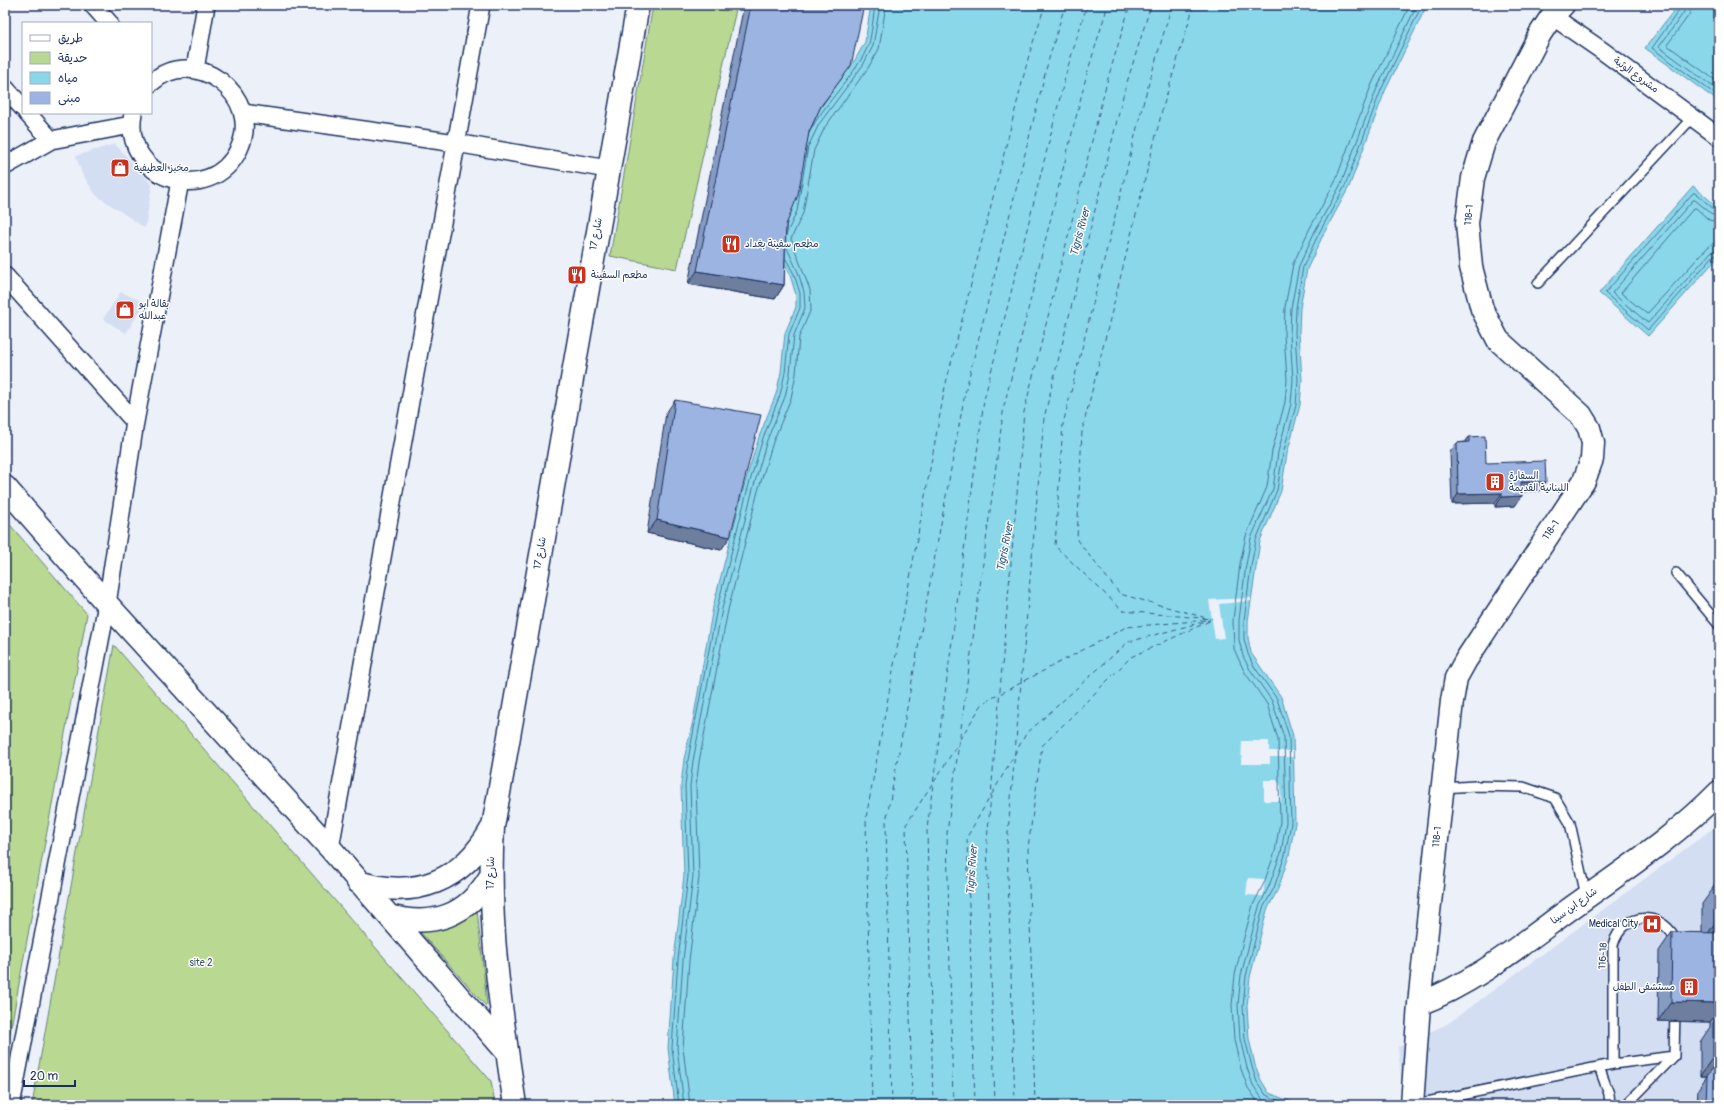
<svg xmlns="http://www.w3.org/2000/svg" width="1724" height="1110" font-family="Pangolin,'Playpen Sans Arabic',sans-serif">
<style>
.built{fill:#d3def2}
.green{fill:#b9d891;stroke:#6a8478}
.water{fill:#8ad7ea;stroke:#5e94b2}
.pier{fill:#ebf0f9}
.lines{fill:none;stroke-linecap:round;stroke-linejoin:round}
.shore{stroke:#477296;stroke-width:1}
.ferry{stroke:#375981;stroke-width:1;stroke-dasharray:5 4;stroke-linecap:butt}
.service-casing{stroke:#1b2f5e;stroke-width:12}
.minor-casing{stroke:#1b2f5e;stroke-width:20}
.tertiary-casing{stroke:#1b2f5e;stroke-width:25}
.service{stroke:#fff;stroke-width:9}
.minor{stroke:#fff;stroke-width:17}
.tertiary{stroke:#fff;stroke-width:22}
.wall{fill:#869bc2;stroke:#1b2f5e}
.shaded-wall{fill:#6d7e9e;stroke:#1b2f5e}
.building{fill:#9cb4e1;stroke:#1b2f5e}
.labels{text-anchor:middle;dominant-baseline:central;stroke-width:3;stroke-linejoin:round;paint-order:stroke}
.street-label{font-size:10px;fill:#1b2f5e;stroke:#fff}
.poi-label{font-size:10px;fill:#1b2f5e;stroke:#fff;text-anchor:start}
.park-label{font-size:10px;fill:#42596b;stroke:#fff}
.water-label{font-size:11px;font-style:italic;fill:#375981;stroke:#fff}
</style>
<rect width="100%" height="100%" fill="#ebf0f9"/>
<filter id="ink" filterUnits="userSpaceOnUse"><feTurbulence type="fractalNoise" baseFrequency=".025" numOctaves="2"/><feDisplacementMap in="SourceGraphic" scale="8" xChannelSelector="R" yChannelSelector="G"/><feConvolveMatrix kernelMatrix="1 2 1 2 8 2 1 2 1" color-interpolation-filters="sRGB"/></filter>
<g filter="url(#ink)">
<!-- built -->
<path class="built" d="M 115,144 L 152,185 L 145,228 L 96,195 L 82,174 L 76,156 Z
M 121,292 L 145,303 L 126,333 L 103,319 Z
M 1719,824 L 1719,1105 L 1404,1105 L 1398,1047 L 1449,1023 Z"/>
<!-- green -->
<path class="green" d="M 653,5 L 737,5 L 677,269 L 610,256 Z
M 5,519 L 87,614 L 5,1060 Z
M 114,645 L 491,1081 L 495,1105 L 32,1105 Z
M 477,909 L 487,1005 L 486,1006 L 420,932 Z"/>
<!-- water -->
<path class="water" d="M 871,5 L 1427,5 L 1385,91 L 1349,187 L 1323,235 L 1307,269 L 1300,308 L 1299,333 L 1302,380 L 1300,405 L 1287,454 L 1281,491 L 1260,541 L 1248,621 L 1248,638 L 1251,653 L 1281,697 L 1293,736 L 1295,823 L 1289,856 L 1278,889 L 1267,910 L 1250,977 L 1247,1006 L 1249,1039 L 1255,1065 L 1261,1080 L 1269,1093 L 1294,1103 L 1295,1105 L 675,1105 L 668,1048 L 674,959 L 684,876 L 681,785 L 684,759 L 693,721 L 713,607 L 744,486 L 759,437 L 776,394 L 781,372 L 785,333 L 796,307 L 796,295 L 790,275 L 777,246 L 811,119 L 855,60 L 865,42 Z
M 1678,5 L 1719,5 L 1719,102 L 1645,48 Z
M 1693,186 L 1719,208 L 1719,256 L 1648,336 L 1599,293 Z"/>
<!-- pier -->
<path class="pier" d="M 1251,598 L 1251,601 L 1219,604 L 1224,638 L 1215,639 L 1209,600 Z
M 1242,741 L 1269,741 L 1269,751 L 1293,751 L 1293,757 L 1270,757 L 1270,764 L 1241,764 Z
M 1264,780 L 1277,780 L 1281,786 L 1281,801 L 1264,801 Z
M 1248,878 L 1265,879 L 1263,896 L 1246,895 Z"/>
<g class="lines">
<!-- shore -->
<path class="shore" d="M 1680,5 L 1680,9 L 1652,48 L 1719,97
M 1685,5 L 1684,12 L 1659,47 L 1719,91
M 1692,5 L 1689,15 L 1667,45 L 1719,83
M 809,133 C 825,101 856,76 869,44 C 871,37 874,13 875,5
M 1719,211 L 1715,210 L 1695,193 L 1693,193 L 1605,293 L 1648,330 L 1714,255 L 1719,254
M 1719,216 L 1713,215 L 1695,200 L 1693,200 L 1612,293 L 1648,323 L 1711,252 L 1719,249
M 1719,222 L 1709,220 L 1696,208 L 1694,208 L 1621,293 L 1647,314 L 1707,248 L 1712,244 L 1719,243
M 786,235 L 797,211 L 808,147 L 819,124 L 863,65 L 873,46 L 880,5
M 679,1105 L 672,1048 L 678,960 L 688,876 L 685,786 L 688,760 L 717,608 L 748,488 L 763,438 L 780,395 L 785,373 L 789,334 L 800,308 L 800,293 L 794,274 L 786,259
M 684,1105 L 677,1048 L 683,960 L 693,876 L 690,786 L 693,761 L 722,609 L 753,489 L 767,440 L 785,397 L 790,373 L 794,335 L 805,308 L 804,292 L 798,272 L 786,246
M 690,1105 L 683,1048 L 689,961 L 699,877 L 696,786 L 699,762 L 728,610 L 758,491 L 773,442 L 791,398 L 796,374 L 799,337 L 811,309 L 810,290 L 791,239 L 803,213 L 814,150 L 825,127 L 868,68 L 879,49 L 886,5
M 1260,1105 L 1248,1088 L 1241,1069 L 1234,1040 L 1232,1005 L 1235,975 L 1243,941 L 1253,905 L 1264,883 L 1275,852 L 1280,822 L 1278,739 L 1267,704 L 1244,671 L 1234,649 L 1233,620 L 1240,564 L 1246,536 L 1267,487 L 1272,451 L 1285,402 L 1287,380 L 1284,334 L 1285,307 L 1293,264 L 1310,228 L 1335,182 L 1371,86 L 1410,5
M 1275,1105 L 1263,1100 L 1253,1085 L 1247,1068 L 1240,1039 L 1238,1005 L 1241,975 L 1259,907 L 1269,886 L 1281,853 L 1286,822 L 1284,737 L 1272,701 L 1249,668 L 1243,656 L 1239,640 L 1239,620 L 1246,565 L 1251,538 L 1273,489 L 1278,452 L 1291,404 L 1293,380 L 1290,334 L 1291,308 L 1299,266 L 1315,231 L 1341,184 L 1377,88 L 1417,5
M 1289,1105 L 1266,1095 L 1257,1082 L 1252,1067 L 1245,1039 L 1243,1006 L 1246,976 L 1263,908 L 1274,888 L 1285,855 L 1291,823 L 1289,736 L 1277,699 L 1253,665 L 1248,654 L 1244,639 L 1244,621 L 1251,566 L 1256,540 L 1277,490 L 1283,454 L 1296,405 L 1298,380 L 1295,333 L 1296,308 L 1303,267 L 1319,233 L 1345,186 L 1381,90 L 1422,5"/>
<!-- ferry -->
<path class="ferry" d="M 1172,5 L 1144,100 L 1063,424 L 1055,546 L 1123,611 L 1212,619
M 1194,5 L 1163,107 L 1082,431 L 1077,540 L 1120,594 L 1210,619
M 960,739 L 983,703 L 1126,627 L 1207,620
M 934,782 L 959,742
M 992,794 L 1026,734 L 1128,642 L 1210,620
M 872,1105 L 866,818 L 945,387 L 1029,55 L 1045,5
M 892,1105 L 886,822 L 965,393 L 1048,62 L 1065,5
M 912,1105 L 906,825 L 932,784
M 933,1105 L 927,829 L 984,400 L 1067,70 L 1087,5
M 953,1105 L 947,833 L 1004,406 L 1086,77 L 1108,5
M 975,1105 L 967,837 L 990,797
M 995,1105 L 987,841 L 1024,412 L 1106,85 L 1130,5
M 1015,1105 L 1007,844 L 1044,418 L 1124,92 L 1151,5
M 1035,1105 L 1028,848 L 1042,746 L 1131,657 L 1212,620"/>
<defs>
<path id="service" d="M 1538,283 L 1693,117
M 1676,573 L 1719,625
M 1442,788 L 1475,786 L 1523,787 L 1555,798 L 1570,823 L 1586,896
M 1613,1064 L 1613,945 C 1623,910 1665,910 1677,943
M 1599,1067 L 1609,1094 L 1610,1105
M 1412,1105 L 1613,1064 L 1674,1056 L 1675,1010
M 1626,1105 L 1674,1056"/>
<path id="minor" d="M 93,5 L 109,23
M 1552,16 L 1604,52 L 1719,137
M 195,69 L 206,5
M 5,88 L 23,108
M 27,113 L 51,140
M 133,113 C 121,179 210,209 239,149 C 264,96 194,43 151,83
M 243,113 L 456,143 L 608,169
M 5,166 L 51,140 L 131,125
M 5,276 L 135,422
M 330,848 L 481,5
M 11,1105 L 107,604 L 135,422 L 180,181"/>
<path id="tertiary" d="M 5,487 L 107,604 L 330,848 L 506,1051
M 358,882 C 416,900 463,881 492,828
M 389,916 C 433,928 467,916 490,877
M 1419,1004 C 1477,982 1524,942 1574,906 C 1624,870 1676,836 1719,792
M 515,1105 C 501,1013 487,920 493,827 L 638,5
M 1412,1105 L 1419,1004 L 1452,701 L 1456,678 L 1466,660 L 1584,481 L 1592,459 L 1593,443 L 1589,428 L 1581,415 L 1498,340 L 1482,309 L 1471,267 L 1467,223 L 1473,178 L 1484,142 L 1540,34 L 1552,16 L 1563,5"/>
</defs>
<!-- service casing -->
<use href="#service" class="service-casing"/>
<!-- minor casing -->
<use href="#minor" class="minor-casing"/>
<!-- tertiary casing -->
<use href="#tertiary" class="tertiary-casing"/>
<!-- service -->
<use href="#service" class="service"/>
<!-- minor -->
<use href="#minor" class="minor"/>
<!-- tertiary -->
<use href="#tertiary" class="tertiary"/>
</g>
<!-- wall -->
<path class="wall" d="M 744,5 L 864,5 L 841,79 L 820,108 L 809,132 L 786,225 L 784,285 L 775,299 L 688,284 Z
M 675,400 L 721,550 L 647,533 L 666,413 Z
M 1469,437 L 1486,463 L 1546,482 L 1539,491 L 1522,492 L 1515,506 L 1495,507 L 1495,503 L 1452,504 L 1450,452 L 1457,443 L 1465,442 Z
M 1719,878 L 1719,1105 L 1697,1105 L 1698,1089 L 1707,1076 L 1700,1076 L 1700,1042 L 1710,1027 L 1710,1022 L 1658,1021 L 1659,951 L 1672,932 L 1702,933 L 1702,904 L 1712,890 L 1712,888 Z"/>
<!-- shaded-wall -->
<path class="shaded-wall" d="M 697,271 L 784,285 L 775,299 L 688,284 Z
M 1521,482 L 1546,482 L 1539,491 L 1514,492 Z
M 1502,493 L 1495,503 L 1452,504 L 1458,494 Z
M 1522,496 L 1515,506 L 1495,507 L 1502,497 Z
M 657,520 L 730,537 L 721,550 L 647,533 Z
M 1715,923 L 1719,923 L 1719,932 L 1711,942 L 1702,942 Z
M 1671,1002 L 1719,1003 L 1719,1010 L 1710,1022 L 1658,1021 Z
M 1713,1057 L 1719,1057 L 1719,1063 L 1710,1076 L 1700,1076 Z"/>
<!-- building -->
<path class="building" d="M 751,5 L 864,5 L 851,66 L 821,106 L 809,132 L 798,195 L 786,225 L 784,285 L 697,271 Z
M 675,400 L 761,415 L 730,537 L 657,520 Z
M 1485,436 L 1486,463 L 1545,461 L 1546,482 L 1521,482 L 1522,496 L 1502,497 L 1502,493 L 1458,494 L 1457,443 L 1469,442 L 1469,437 Z
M 1716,885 L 1719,885 L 1719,923 L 1715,923 Z
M 1672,932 L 1719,933 L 1719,1003 L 1671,1002 Z
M 1713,1023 L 1719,1023 L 1719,1057 L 1713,1057 Z
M 1713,1068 L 1719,1068 L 1719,1105 L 1706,1105 L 1707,1076 Z"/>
</g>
<!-- icons -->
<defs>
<symbol id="shop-square" viewBox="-11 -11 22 22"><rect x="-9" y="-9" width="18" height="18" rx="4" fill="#c8321e" stroke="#fff"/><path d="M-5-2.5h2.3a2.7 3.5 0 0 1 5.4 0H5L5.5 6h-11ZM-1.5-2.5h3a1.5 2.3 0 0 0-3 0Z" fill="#fff"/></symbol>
<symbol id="restaurant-square" viewBox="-11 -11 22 22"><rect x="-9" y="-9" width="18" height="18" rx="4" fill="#c8321e" stroke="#fff"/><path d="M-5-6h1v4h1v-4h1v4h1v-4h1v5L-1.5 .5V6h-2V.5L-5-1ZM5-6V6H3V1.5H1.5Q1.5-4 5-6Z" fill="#fff"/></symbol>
<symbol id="building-square" viewBox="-11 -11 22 22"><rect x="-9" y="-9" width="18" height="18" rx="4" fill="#c8321e" stroke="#fff"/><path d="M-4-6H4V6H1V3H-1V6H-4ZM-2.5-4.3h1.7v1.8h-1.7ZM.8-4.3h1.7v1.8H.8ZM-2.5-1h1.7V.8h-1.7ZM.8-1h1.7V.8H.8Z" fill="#fff"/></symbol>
<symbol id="hospital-square" viewBox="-11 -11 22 22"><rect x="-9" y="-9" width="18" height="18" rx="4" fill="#c8321e" stroke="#fff"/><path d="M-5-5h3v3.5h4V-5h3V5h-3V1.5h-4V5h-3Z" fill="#fff"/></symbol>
</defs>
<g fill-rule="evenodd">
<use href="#shop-square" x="109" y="157" width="22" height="22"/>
<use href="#restaurant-square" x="720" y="233" width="22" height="22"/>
<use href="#restaurant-square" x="566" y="264" width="22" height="22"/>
<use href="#shop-square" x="114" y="299" width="22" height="22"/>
<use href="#building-square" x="1484" y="471" width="22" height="22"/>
<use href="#hospital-square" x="1641" y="913" width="22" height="22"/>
<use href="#building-square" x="1678" y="976" width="22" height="22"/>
</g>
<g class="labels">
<!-- street labels -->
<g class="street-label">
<text transform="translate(1636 75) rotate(36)">مشروع الوثبة</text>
<text transform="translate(1469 215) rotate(-85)">118-1</text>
<text transform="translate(596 234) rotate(-80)">شارع 17</text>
<text transform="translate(1551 530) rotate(-56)">118-1</text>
<text transform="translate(540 553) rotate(-80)">شارع 17</text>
<text transform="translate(1437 837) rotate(-84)">118-1</text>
<text transform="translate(491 873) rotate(-90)">شارع 17</text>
<text transform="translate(1574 906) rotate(-36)">شارع ابن سينا</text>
<text transform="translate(1603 956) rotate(-87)">116-18</text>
</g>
<!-- poi labels -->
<g class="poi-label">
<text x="134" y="168">مخبز العطيفية</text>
<text x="745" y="244">مطعم سفينة بغداد</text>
<text x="591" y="275">مطعم السفينة</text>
<text x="139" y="304">بقالة ابو<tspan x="139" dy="12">عبدالله</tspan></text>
<text x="1509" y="476">السفارة<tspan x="1509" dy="12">اللبنانية القديمة</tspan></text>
<text x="1638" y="924" text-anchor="end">Medical City</text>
<text x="1675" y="987" text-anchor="end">مستشفى الطفل</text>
</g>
<!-- park labels -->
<g class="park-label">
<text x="201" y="963">site 2</text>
</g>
<!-- water labels -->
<g class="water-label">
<text transform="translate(1080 232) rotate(-75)">Tigris River</text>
<text transform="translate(1005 547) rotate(-79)">Tigris River</text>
<text transform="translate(972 870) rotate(-86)">Tigris River</text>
</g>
</g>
<!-- margin -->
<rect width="1724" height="1110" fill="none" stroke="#fff" stroke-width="20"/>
<rect x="10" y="10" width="1704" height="1090" fill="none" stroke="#1b2f5e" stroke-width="1.5" filter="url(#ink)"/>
<!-- legend -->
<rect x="22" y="22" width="130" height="92" fill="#ffffff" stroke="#a4acbf"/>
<rect x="30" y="35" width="20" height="6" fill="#ffffff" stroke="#a4acbf"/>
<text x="58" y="42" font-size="12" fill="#1b2f5e">طريق</text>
<rect x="30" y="52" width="20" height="12" fill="#b9d891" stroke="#a4acbf"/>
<text x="58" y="62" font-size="12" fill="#1b2f5e">حديقة</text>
<rect x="30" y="72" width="20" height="12" fill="#8ad7ea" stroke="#a4acbf"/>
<text x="58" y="82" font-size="12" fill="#1b2f5e">مياه</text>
<rect x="30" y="92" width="20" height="12" fill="#9cb4e1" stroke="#a4acbf"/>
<text x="58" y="102" font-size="12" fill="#1b2f5e">مبنى</text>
<!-- scale -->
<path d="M24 1080v6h51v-6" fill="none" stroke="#1b2f5e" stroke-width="2"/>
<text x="30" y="1080" font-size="12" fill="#1b2f5e" stroke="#ffffff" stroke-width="3" paint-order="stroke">20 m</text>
</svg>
